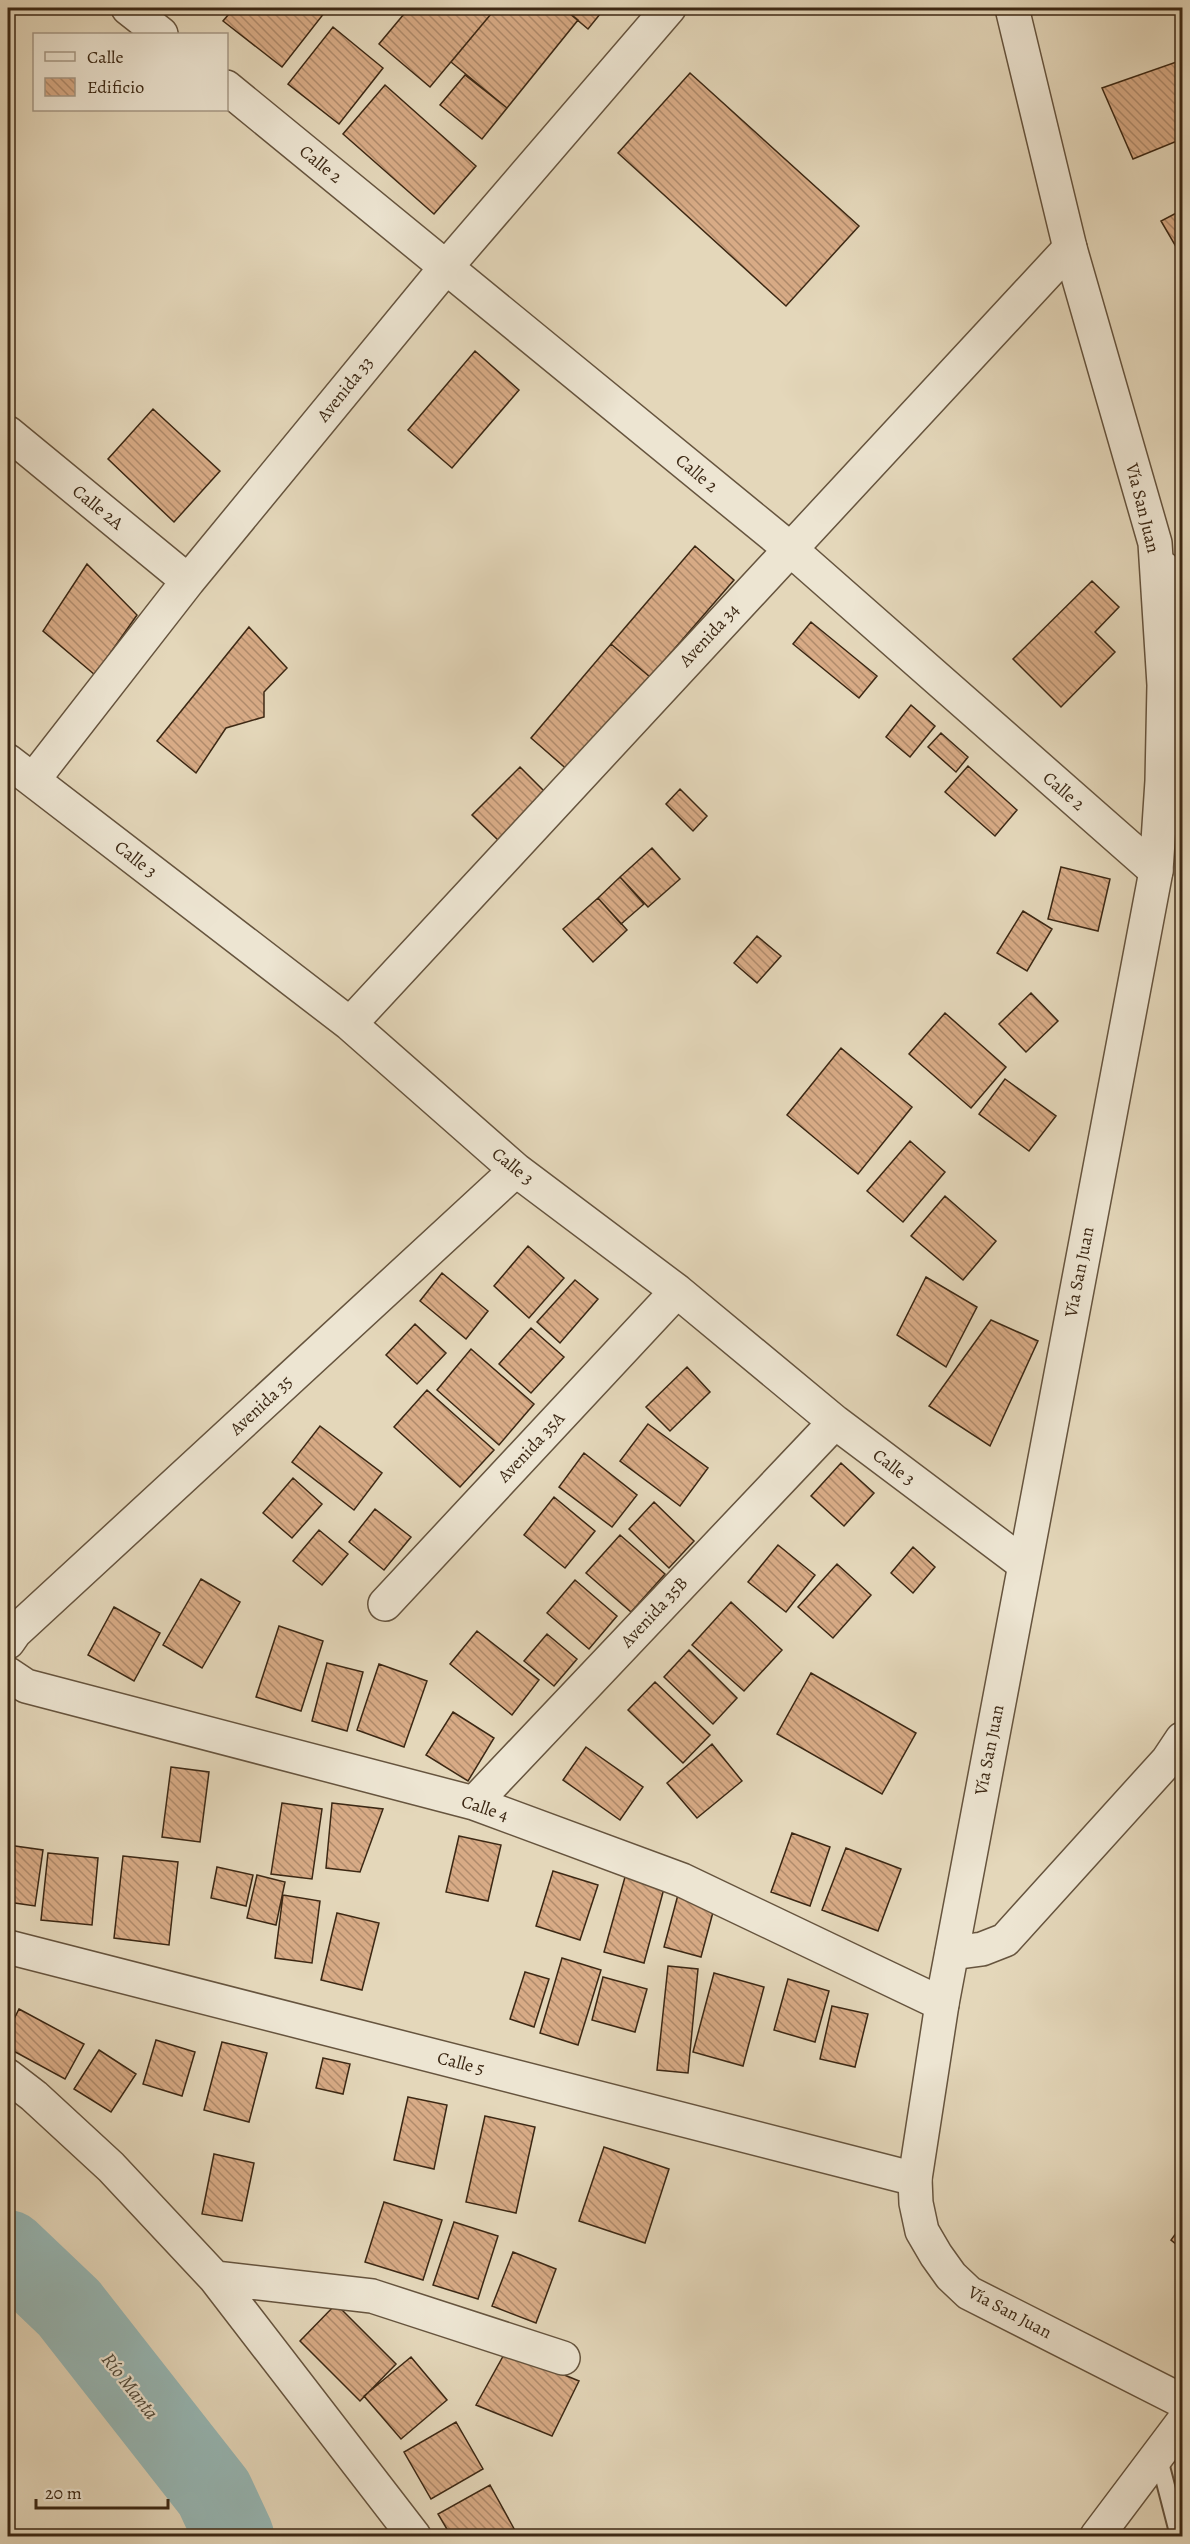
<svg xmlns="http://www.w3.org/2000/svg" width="1190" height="2544" font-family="Alegreya,serif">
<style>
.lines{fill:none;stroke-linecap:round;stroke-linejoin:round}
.river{stroke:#97b8b6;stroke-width:80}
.building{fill:url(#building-back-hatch);stroke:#3c2814;stroke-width:1.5}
.service-casing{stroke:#66543e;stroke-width:20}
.minor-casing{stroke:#66543e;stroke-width:36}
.tertiary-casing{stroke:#66543e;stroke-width:36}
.service{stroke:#ede5d2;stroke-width:16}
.minor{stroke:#ede5d2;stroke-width:33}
.tertiary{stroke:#ede5d2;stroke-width:33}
.labels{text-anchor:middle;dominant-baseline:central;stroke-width:4.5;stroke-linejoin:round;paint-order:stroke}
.street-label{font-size:18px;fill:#3c2814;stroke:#ede5d2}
.water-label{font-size:20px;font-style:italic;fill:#534c3c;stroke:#ede5d2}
</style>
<defs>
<pattern id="building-back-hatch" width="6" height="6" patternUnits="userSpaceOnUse" patternTransform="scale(1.5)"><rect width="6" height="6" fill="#d8ab86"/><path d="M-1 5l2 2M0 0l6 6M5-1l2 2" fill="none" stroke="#b08b6c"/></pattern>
</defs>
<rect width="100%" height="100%" fill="#e4d7ba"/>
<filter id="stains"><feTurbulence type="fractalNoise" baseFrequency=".00333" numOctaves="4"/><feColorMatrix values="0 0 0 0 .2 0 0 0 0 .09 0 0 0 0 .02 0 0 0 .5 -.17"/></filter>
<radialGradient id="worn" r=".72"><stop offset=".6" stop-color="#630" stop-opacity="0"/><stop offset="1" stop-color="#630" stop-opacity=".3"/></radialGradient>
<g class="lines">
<!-- river -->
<path class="river" d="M 8,2250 L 69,2308 L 214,2493 L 234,2536"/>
</g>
<!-- building -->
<path class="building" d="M 234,8 L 319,8 L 325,12 L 282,67 L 223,21 Z
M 363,8 L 375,8 L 370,14 Z
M 409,8 L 496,8 L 430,87 L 379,44 Z
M 496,8 L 563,8 L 578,20 L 507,108 L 451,62 Z
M 563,8 L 605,8 L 588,29 Z
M 333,27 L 383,68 L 339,124 L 288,84 Z
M 1182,60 L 1182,139 L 1133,159 L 1102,88 Z
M 690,73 L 859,226 L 786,306 L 618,153 Z
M 465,75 L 507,108 L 482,139 L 440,105 Z
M 385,85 L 476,166 L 434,214 L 343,134 Z
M 1182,210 L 1182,257 L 1161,221 Z
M 475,351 L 519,390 L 452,468 L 408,430 Z
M 153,409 L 220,471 L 174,522 L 108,459 Z
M 695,546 L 734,580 L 650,677 L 611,644 Z
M 87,564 L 137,615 L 95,675 L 43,631 Z
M 1092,581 L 1119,607 L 1095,632 L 1115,652 L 1061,707 L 1013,659 Z
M 811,622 L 877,676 L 859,698 L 793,644 Z
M 249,627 L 287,668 L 264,692 L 264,717 L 226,728 L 196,773 L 157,741 Z
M 611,644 L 650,677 L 570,772 L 531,738 Z
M 911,705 L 935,726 L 910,757 L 886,737 Z
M 941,733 L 968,757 L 956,772 L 928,747 Z
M 968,766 L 1017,810 L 995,836 L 945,792 Z
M 520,767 L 546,793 L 499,841 L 472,815 Z
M 680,789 L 707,816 L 693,831 L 666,804 Z
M 652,848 L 680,879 L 648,907 L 620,877 Z
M 1061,867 L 1110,879 L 1098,931 L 1048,919 Z
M 620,877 L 644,904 L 621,924 L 598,898 Z
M 598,898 L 627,930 L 593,962 L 563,929 Z
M 1023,911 L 1052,929 L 1027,971 L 997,953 Z
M 757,936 L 781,956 L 757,983 L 734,963 Z
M 1031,993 L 1058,1021 L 1026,1052 L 999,1024 Z
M 945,1013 L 1006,1067 L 971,1108 L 909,1054 Z
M 841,1048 L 912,1107 L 858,1174 L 787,1115 Z
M 1005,1079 L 1056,1116 L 1029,1151 L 979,1114 Z
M 910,1141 L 945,1172 L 903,1222 L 867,1191 Z
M 945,1196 L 996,1241 L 963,1280 L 911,1236 Z
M 528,1246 L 564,1278 L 529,1318 L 494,1286 Z
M 442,1273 L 488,1311 L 466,1339 L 420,1301 Z
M 926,1277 L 977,1307 L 946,1367 L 897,1335 Z
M 575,1280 L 598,1299 L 560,1343 L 537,1322 Z
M 991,1320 L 1038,1341 L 990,1446 L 929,1406 Z
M 415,1324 L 446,1353 L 417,1384 L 386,1355 Z
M 531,1328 L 564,1357 L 531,1393 L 499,1364 Z
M 471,1349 L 534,1404 L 499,1445 L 437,1390 Z
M 687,1367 L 710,1392 L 670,1431 L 646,1407 Z
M 427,1390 L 494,1450 L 460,1487 L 394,1427 Z
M 648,1424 L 708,1468 L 680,1506 L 620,1461 Z
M 320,1426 L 382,1473 L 354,1510 L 292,1462 Z
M 584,1453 L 637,1495 L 612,1527 L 559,1487 Z
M 841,1463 L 874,1493 L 844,1526 L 811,1496 Z
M 293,1478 L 322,1504 L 292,1538 L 263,1513 Z
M 554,1497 L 595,1531 L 565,1568 L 524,1535 Z
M 654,1502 L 694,1541 L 669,1568 L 629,1529 Z
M 375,1509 L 411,1537 L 384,1570 L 349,1542 Z
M 319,1530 L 348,1554 L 322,1585 L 293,1561 Z
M 620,1535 L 665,1574 L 631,1612 L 586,1573 Z
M 778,1545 L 815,1575 L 786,1612 L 748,1582 Z
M 913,1547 L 935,1567 L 913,1593 L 891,1573 Z
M 837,1564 L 871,1595 L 833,1638 L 798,1607 Z
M 201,1579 L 240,1602 L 202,1668 L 163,1645 Z
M 575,1580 L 617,1616 L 589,1649 L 547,1613 Z
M 731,1602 L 782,1650 L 744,1691 L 692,1645 Z
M 114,1607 L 160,1633 L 134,1681 L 88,1655 Z
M 279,1626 L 323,1641 L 301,1711 L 256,1697 Z
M 477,1631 L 539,1680 L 512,1715 L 450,1664 Z
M 547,1634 L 577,1659 L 554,1686 L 524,1661 Z
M 689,1650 L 737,1698 L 713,1724 L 664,1677 Z
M 327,1663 L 363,1672 L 347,1731 L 312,1721 Z
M 379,1664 L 427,1681 L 404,1747 L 357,1730 Z
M 811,1673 L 916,1733 L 882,1794 L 777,1734 Z
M 655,1682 L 710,1735 L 683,1763 L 628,1710 Z
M 453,1712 L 494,1738 L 468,1781 L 426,1755 Z
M 712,1744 L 742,1781 L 697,1818 L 667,1783 Z
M 586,1747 L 643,1787 L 620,1820 L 563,1780 Z
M 171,1767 L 209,1772 L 200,1842 L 162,1837 Z
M 282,1803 L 322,1809 L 312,1879 L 271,1874 Z
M 332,1803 L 383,1809 L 360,1872 L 326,1868 Z
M 792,1833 L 830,1847 L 810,1906 L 771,1892 Z
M 459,1836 L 501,1845 L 488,1901 L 446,1892 Z
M 8,1845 L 43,1850 L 35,1906 L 8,1902 Z
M 846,1848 L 901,1869 L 878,1931 L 822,1910 Z
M 48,1853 L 98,1858 L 92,1925 L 41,1920 Z
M 123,1856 L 178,1862 L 169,1945 L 114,1938 Z
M 217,1867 L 253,1875 L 246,1906 L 211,1898 Z
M 627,1870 L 666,1881 L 644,1963 L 604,1952 Z
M 553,1871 L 598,1885 L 580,1940 L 536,1926 Z
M 257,1875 L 285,1882 L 276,1925 L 247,1918 Z
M 679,1891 L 716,1901 L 701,1957 L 664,1947 Z
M 283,1895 L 320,1901 L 312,1963 L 275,1958 Z
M 337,1913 L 379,1923 L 362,1990 L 321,1980 Z
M 562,1958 L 601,1970 L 578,2045 L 540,2033 Z
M 668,1966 L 698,1969 L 688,2073 L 657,2070 Z
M 525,1972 L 549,1979 L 534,2027 L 510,2019 Z
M 714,1973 L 764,1987 L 743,2066 L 693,2052 Z
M 603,1977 L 647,1989 L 635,2032 L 592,2020 Z
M 788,1979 L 829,1991 L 815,2042 L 774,2030 Z
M 832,2006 L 868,2014 L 855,2067 L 820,2059 Z
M 19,2009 L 84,2044 L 65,2079 L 8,2048 L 8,2031 Z
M 156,2040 L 195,2052 L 182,2096 L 143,2084 Z
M 222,2042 L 267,2053 L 249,2122 L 204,2110 Z
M 99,2050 L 136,2074 L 111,2112 L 74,2089 Z
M 323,2058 L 350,2064 L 343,2094 L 316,2088 Z
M 408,2097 L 447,2105 L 434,2169 L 394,2160 Z
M 485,2116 L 535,2127 L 516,2213 L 466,2202 Z
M 604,2147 L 669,2169 L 645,2243 L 579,2221 Z
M 214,2154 L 254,2163 L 242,2221 L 202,2214 Z
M 384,2202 L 442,2220 L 423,2280 L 365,2262 Z
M 454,2222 L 498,2236 L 478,2299 L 433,2285 Z
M 1182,2225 L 1182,2249 L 1171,2240 Z
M 513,2252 L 556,2269 L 536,2323 L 492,2306 Z
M 336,2304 L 396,2364 L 360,2401 L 300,2341 Z
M 506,2351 L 579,2381 L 552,2436 L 476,2405 Z
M 411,2357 L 447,2400 L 401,2439 L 364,2396 Z
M 456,2422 L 483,2469 L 431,2499 L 404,2452 Z
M 490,2485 L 518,2536 L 451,2536 L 438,2514 Z"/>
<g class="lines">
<defs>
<path id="service" d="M 1158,2455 L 1179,2536"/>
<path id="minor" d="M 128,8 L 161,34
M 226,87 L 789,548 L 1156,871
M 8,433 L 188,581
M 1163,568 L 1182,632
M 8,761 L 350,1024 L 516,1170 L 677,1291 L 835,1422 L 1024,1564
M 33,780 L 188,581 L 447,266 L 669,8
M 350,1024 L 1070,248
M 385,1604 L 677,1291
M 8,1642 L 15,1632 L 516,1170
M 8,1674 L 26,1686 L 474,1803 L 682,1880 L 942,2004
M 474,1803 L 835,1422
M 8,1947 L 915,2179
M 952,1953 L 982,1949 L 1005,1940 L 1168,1760 L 1182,1739
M 8,2076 L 34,2096 L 111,2167 L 215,2278 L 414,2536
M 215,2278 L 372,2296 L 563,2358
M 1097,2536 L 1182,2423"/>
<path id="tertiary" d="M 1012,8 L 1070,248 L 1155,543 L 1164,685 L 1162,781 L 1156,871 L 942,2004 L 915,2179 L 916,2203 L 922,2231 L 936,2255 L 951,2276 L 969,2293 L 1182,2401"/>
</defs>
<!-- service casing -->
<use href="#service" class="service-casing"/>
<!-- minor casing -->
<use href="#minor" class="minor-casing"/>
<!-- tertiary casing -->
<use href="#tertiary" class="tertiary-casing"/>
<!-- service -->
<use href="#service" class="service"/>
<!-- minor -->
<use href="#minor" class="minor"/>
<!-- tertiary -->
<use href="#tertiary" class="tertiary"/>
</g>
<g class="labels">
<!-- street labels -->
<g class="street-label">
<text transform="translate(321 164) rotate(39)">Calle 2</text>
<text transform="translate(345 389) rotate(-51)">Avenida 33</text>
<text transform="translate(697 473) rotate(40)">Calle 2</text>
<text transform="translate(98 507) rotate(39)">Calle 2A</text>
<text transform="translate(1143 508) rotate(76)">Vía San Juan</text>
<text transform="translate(709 635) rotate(-47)">Avenida 34</text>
<text transform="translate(1064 791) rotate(41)">Calle 2</text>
<text transform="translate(136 859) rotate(38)">Calle 3</text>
<text transform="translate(513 1166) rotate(39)">Calle 3</text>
<text transform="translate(1079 1272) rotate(-79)">Vía San Juan</text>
<text transform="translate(261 1405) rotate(-43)">Avenida 35</text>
<text transform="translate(531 1447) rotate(-47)">Avenida 35A</text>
<text transform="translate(894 1467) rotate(37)">Calle 3</text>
<text transform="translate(654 1612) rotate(-47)">Avenida 35B</text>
<text transform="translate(989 1750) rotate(-79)">Vía San Juan</text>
<text transform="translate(485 1808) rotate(18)">Calle 4</text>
<text transform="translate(461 2063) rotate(14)">Calle 5</text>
<text transform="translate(1010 2312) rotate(28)">Vía San Juan</text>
</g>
<!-- water labels -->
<g class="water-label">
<text transform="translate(130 2386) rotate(52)">Río Manta</text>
</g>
</g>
<!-- margin -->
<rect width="1190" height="2544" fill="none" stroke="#e4d7ba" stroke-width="30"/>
<rect x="9" y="9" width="1172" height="2526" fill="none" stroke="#3c2814" stroke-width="3"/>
<rect x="15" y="15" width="1160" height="2514" fill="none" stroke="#3c2814" stroke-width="1.5"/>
<!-- legend -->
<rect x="33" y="33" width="195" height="78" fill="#ede5d2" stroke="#a69986" stroke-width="1.5"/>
<rect x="45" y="52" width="30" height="9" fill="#ede5d2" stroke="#a69986" stroke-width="1.5"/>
<text x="87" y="63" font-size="18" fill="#3c2814">Calle</text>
<rect x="45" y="78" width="30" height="18" fill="url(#building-back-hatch)" stroke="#a69986" stroke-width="1.5"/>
<text x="87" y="93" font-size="18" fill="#3c2814">Edificio</text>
<!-- scale -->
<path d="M36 2499v9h132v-9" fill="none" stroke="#3c2814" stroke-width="3"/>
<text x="45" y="2499" font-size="18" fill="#3c2814" stroke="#ede5d2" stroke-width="4.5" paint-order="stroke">20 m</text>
<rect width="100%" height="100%" filter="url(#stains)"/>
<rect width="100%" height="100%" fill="url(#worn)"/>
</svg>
